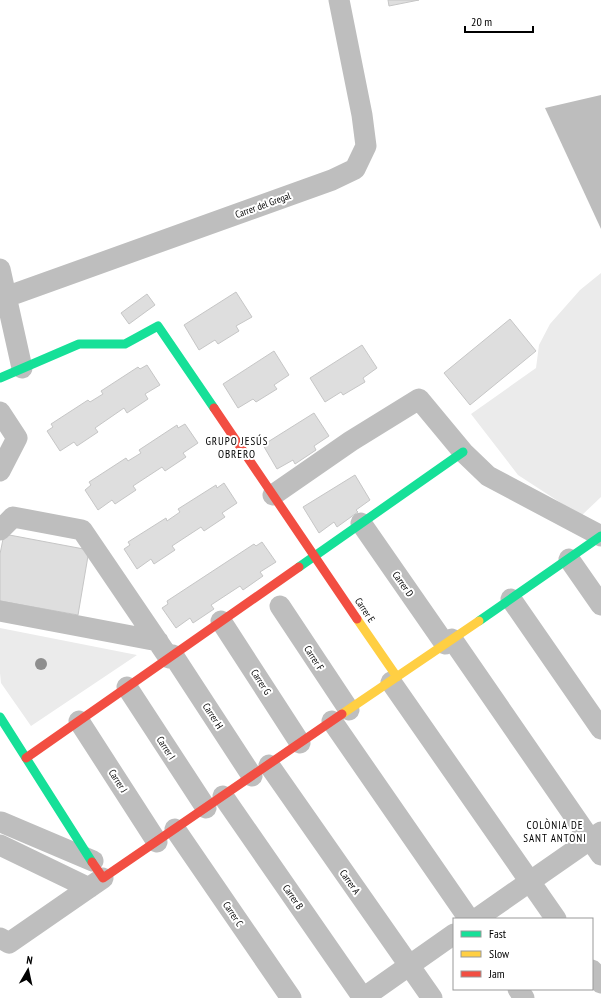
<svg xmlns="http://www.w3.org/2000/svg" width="601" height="998" font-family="'PT Sans Narrow',sans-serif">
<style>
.green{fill:#ebebeb}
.water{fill:#bdbdbd}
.building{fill:#dedede;stroke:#c6c6c6}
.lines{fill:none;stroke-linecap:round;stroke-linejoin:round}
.street{stroke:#bebebe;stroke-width:21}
.fast{stroke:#16e098;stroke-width:9}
.slow{stroke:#ffcf43;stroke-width:9}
.jam{stroke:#f24e42;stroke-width:9}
.tree{fill:#8e8e8e}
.labels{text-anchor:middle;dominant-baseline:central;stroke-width:4;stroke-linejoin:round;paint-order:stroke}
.street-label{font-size:10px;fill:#000;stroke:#fff}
.neighbourhood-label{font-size:11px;letter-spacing:1px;fill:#000;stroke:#fff}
</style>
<rect width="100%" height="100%" fill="#fff"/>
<!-- green -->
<path class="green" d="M 601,273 L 601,497 L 581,516 L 518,475 L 471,414 L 536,368 L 539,345 L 550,324 L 580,290 Z
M 0,628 L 137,655 L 31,726 L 1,683 L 0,673 Z"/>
<!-- water -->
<path class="water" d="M 601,95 L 601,229 L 545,108 Z"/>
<!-- building -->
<path class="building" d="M 388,0 L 419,0 L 389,6 Z
M 236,292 L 252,317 L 236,326 L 239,331 L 218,344 L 215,340 L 199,350 L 184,325 Z
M 147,294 L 155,305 L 129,324 L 121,313 Z
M 510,319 L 536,351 L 470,405 L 444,373 Z
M 362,345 L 377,368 L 363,378 L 365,382 L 343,395 L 341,392 L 325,402 L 310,378 Z
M 274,351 L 289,375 L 274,385 L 277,389 L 256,402 L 253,399 L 238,408 L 223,384 Z
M 147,365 L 160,385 L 145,394 L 148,399 L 127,413 L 124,408 L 95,428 L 98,432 L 77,446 L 74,442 L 60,451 L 47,431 L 53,427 L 51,424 L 88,400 L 90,402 L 103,394 L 101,391 L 138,367 L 140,369 Z
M 314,413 L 329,436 L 314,446 L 316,450 L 295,464 L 293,460 L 277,469 L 263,445 Z
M 185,424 L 198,443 L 183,453 L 186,457 L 165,471 L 162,467 L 133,486 L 136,490 L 115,504 L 112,500 L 98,510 L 85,490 L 91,485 L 89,482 L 126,458 L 128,461 L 141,453 L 139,450 L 177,425 L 178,428 Z
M 355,475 L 370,500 L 356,510 L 358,512 L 337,527 L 334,522 L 319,533 L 303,507 Z
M 224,483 L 237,503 L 222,513 L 225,517 L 204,531 L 201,527 L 172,546 L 175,550 L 154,564 L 151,559 L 137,569 L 124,549 L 130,545 L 128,542 L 166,518 L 167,521 L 180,512 L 178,509 L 216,485 L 217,488 Z
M 4,534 L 89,550 L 78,615 L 0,601 L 0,554 Z
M 262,542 L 276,562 L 260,572 L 263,576 L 243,590 L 240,586 L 211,605 L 214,609 L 193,623 L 190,618 L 176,628 L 162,608 L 168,604 L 167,601 L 254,544 L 256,546 Z"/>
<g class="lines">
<!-- street -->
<path class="street" d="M 0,269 L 22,368
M 6,297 L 332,180 L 355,169 L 366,146 L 362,115 L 339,0
M 0,412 L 17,438 L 0,471
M 273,495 L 351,441 L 419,399 L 463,452 L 488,476 L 601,536
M 361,523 L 445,644
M 0,530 L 13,517 L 82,530 L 169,658
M 569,559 L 601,605
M 511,599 L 601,729
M 280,606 L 349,710
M 0,611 L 158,641
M 221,621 L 300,743
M 452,639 L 601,855
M 173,655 L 252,776
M 391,682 L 556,919
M 127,687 L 206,808
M 79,721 L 157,842
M 332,721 L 469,919
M 269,765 L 432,998
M 223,796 L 363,998
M 1,822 L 93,861
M 175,829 L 291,998
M 0,845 L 89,888
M 476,919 L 601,832
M 0,938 L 9,943 L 103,878
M 592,970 L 601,983
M 518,989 L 524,998
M 363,998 L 454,934"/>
<!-- fast -->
<path class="fast" d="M 0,378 L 79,344 L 125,344 L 158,326 L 214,408
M 299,567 L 463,452
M 479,621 L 601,536
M 0,717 L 92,862"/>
<!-- slow -->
<path class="slow" d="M 357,619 L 397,677
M 342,714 L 479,621"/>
<!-- jam -->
<path class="jam" d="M 214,408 L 357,619
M 26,758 L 299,567
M 92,862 L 103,878 L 342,714"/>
</g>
<!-- trees -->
<circle class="tree" cx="41" cy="664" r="6"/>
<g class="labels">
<!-- street labels -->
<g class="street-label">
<text transform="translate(263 205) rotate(-20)">Carrer del Gregal</text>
<text transform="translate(403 584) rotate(55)">Carrer D</text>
<text transform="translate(365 610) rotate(56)">Carrer E</text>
<text transform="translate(314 658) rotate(57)">Carrer F</text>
<text transform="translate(261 682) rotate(57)">Carrer G</text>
<text transform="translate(213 716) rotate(57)">Carrer H</text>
<text transform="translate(166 748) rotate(57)">Carrer I</text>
<text transform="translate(118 781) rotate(57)">Carrer J</text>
<text transform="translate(350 882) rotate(55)">Carrer A</text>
<text transform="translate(293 897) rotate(55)">Carrer B</text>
<text transform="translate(233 914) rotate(56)">Carrer C</text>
</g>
<!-- neighbourhood labels -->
<g class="neighbourhood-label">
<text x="237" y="441">GRUPO JESÚS<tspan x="237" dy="13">OBRERO</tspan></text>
<text x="555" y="825">COLÒNIA DE<tspan x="555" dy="13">SANT ANTONI</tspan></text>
</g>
</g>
<!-- legend -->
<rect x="453" y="918" width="140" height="72" fill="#ffffff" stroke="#999999"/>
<rect x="461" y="931" width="20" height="6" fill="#16e098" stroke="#999999"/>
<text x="489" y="938" font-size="12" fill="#000000">Fast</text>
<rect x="461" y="951" width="20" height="6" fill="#ffcf43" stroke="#999999"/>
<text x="489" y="958" font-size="12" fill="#000000">Slow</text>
<rect x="461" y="971" width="20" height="6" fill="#f24e42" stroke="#999999"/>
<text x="489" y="978" font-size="12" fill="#000000">Jam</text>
<!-- north arrow -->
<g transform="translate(28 970) rotate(9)" stroke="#ffffff" stroke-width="3" paint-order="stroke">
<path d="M0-3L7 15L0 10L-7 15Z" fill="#000000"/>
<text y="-6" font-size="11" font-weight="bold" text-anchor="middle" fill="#000000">N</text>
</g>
<!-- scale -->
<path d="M465 26v6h68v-6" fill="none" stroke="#000000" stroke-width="2"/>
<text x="471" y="26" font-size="12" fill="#000000" stroke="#ffffff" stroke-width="3" paint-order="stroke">20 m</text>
</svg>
